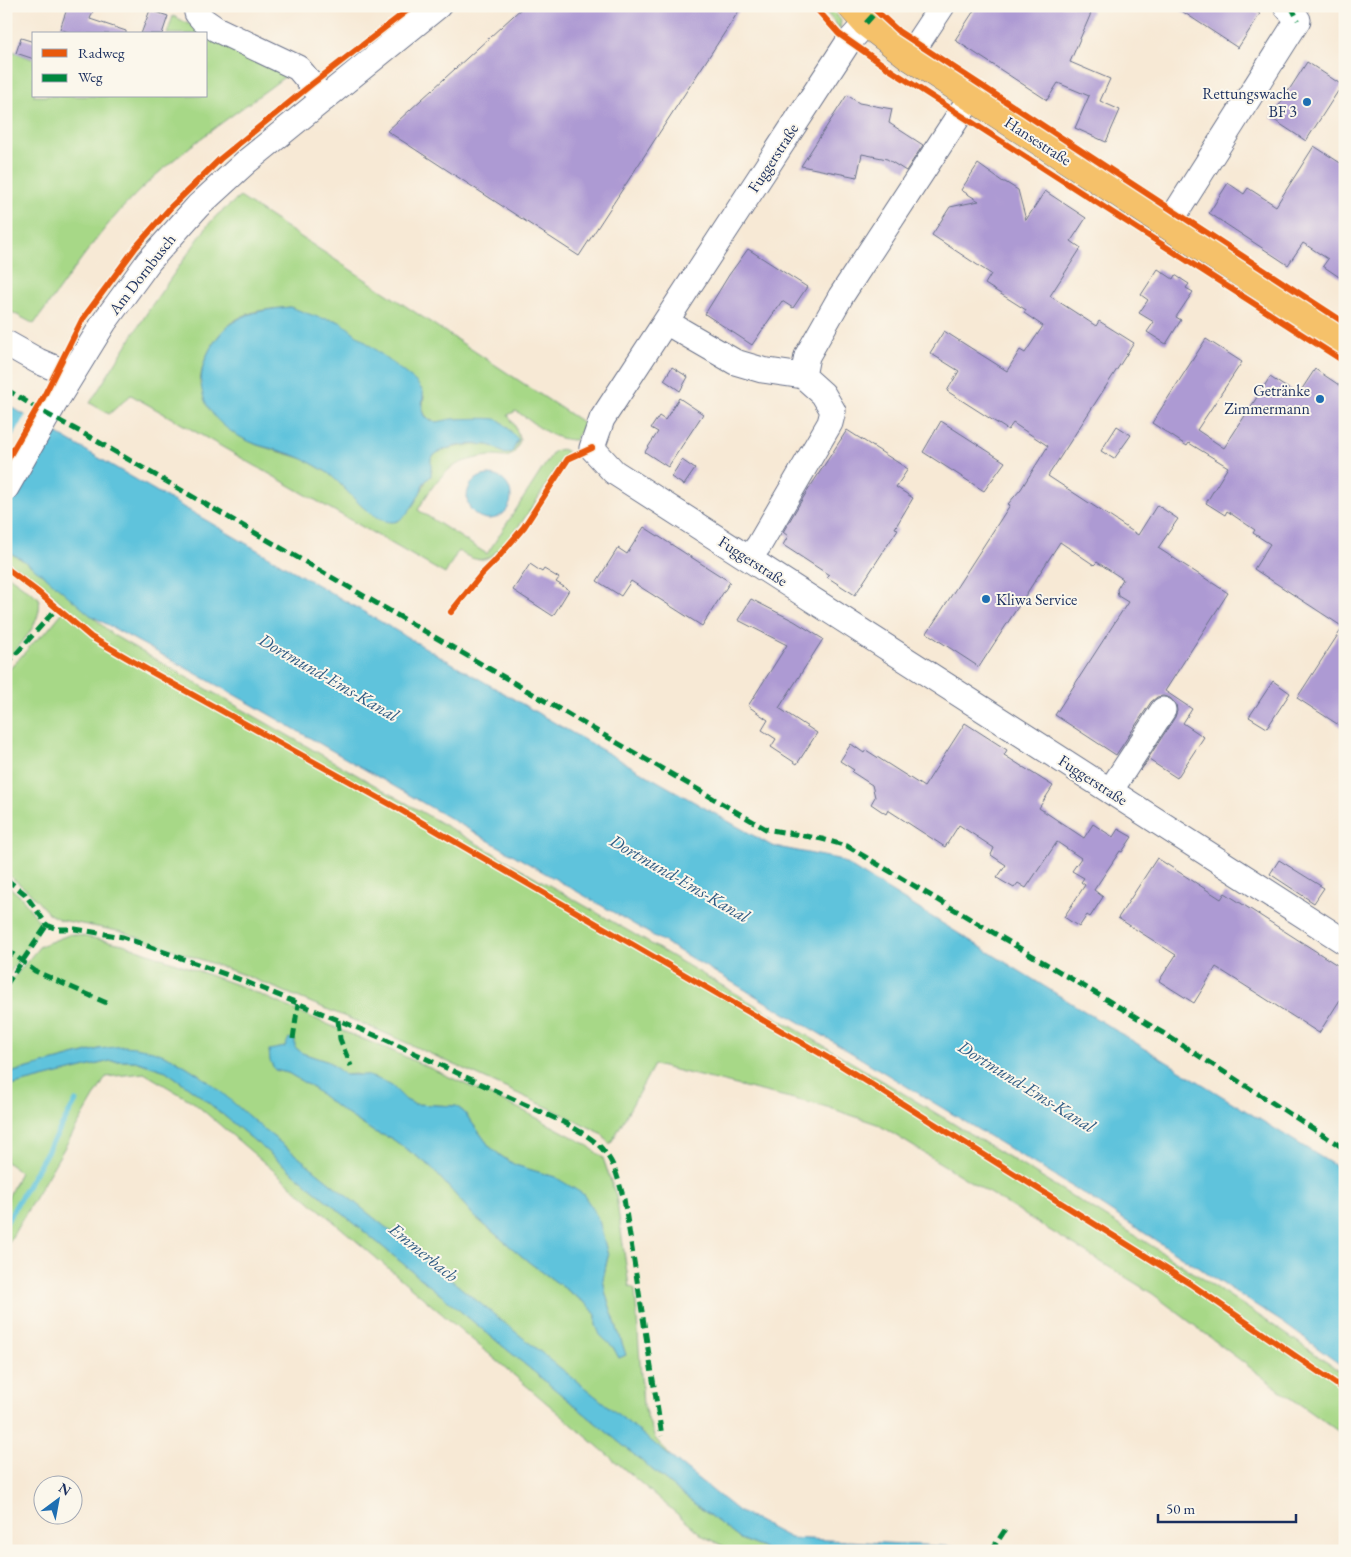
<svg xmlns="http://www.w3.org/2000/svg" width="1351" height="1557" font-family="'EB Garamond',serif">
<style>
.green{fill:#a7d887;stroke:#618472;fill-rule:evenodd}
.water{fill:#5fc3dc;stroke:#3d799d}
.pier{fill:#f7e9d5}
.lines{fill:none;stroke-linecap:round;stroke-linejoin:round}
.stream{stroke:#5fc3dc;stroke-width:5.5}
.building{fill:#ad9ad3}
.minor-casing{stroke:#687088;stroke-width:27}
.major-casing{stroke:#687088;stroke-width:29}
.minor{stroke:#fff;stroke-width:25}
.major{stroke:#f5c16b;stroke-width:28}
.quiet{stroke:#00873e;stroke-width:5;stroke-dasharray:10 5;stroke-linecap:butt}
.cycleway-casing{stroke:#fbf7ec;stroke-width:9}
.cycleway{stroke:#e8590c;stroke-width:6}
.poi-dot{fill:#1f6fb2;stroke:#fbf7ec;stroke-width:2}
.labels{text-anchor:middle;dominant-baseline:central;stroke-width:4;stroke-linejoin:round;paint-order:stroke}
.poi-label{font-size:16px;fill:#1b2f5e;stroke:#fbf7ec;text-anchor:end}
.street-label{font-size:16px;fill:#1b2f5e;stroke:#fbf7ec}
.water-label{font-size:18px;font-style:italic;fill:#2f5b84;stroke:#fbf7ec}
</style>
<rect width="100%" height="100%" fill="#fbf7ec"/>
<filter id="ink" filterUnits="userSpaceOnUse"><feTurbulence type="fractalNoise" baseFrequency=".02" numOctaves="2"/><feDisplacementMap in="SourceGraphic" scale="10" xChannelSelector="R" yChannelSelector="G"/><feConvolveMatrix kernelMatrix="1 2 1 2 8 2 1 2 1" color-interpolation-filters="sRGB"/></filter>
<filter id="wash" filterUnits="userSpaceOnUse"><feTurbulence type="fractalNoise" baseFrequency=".0096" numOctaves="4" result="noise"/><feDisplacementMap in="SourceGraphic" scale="20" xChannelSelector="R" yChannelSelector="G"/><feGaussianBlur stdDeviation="1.12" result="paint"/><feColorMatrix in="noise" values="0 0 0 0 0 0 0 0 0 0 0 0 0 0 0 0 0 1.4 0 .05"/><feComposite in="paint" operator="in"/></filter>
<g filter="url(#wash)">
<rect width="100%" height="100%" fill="#f7e9d5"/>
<!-- green -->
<path class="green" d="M 821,6 L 827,6 L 841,20 L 840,29 Z
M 173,16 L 285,72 L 287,75 C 237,113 182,148 137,193 C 98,231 67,280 34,324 L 6,309 L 6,48 L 34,60 L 34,96 L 140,96 L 147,98 L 148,96 L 206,96 L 206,34 L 167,34 Z
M 240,197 L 585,424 L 575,440 C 550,440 535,423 516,411 L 508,415 L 515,426 L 520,440 C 518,446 515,454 509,456 C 505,458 498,456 494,456 C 482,456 466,460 456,465 C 438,475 428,493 418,510 L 487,554 L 554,451 L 562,449 L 567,452 C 552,474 508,554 484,559 C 474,561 467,556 458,551 L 445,574 L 131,395 L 109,414 L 90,403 L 152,305 L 208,225 L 217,215 ZM 290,307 L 320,319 L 424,396 C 423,404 421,412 428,418 C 435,425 442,421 450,420 C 467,417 486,421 503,423 L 518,440 L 512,452 L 506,454 C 500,452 495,446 488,445 C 476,444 436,446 431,459 C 429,463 430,467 432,471 C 428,478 424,483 422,490 L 350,493 L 330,474 L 304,459 L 257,445 L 239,436 L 200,385 C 201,357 220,323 248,314 C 261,309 276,309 290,307 Z
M 6,551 C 46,571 79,605 113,635 C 390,795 670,951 944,1118 C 1079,1200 1216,1283 1345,1375 L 1345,1436 L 1281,1391 L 1153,1294 L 877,1124 L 827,1107 L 654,1065 L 610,1145 L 601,1133 L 558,1112 L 387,1034 L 244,975 L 123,932 L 61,920 L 49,914 L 28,891 L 6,873 L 6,673 L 35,641 L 47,631 L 66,608 L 45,587 L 6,561 Z
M 6,574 L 39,598 C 43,622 22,643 6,660 Z
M 6,884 L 22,898 L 40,923 L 36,935 L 6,978 Z
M 71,934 L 123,944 L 240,986 L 350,1034 L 388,1049 L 522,1110 L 586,1144 L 603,1158 L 616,1196 L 629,1286 L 635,1289 L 643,1405 L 655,1438 L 673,1459 L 261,1127 L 200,1075 L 174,1059 L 99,1049 L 6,1074 L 6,987 L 40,946 ZM 289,1042 L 302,1053 L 329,1062 L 345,1075 L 355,1074 L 392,1086 L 406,1100 L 414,1104 L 456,1106 L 464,1112 L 490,1147 L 501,1156 L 515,1165 L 555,1177 L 593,1209 L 600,1224 L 608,1256 L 603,1279 L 606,1295 L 626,1355 L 619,1358 L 613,1347 L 596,1325 L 596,1315 L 589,1306 L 530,1263 L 475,1217 L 430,1166 L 391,1138 L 374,1132 L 338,1108 L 310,1086 L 288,1073 L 275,1070 L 269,1051 L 285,1047 Z
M 110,1061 L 135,1061 L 166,1071 L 199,1095 L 678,1491 L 740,1539 L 770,1551 L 733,1551 L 703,1536 L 193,1102 L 144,1073 L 106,1077 L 6,1247 L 6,1202 L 20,1172 L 6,1162 L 6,1087 Z"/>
<!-- water -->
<path class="water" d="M 290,307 L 320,318 L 335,320 L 342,323 L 416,382 L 423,391 C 424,399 420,407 424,414 C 431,427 442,420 452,419 C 461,419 492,417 499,420 C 503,422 515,436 518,440 L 512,452 L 506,454 C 500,452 495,446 488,445 C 471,443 443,445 431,458 L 431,476 C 429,478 425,481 423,484 C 422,486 422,489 421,491 C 416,501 406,520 394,522 C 369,524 345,484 325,471 C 313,464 301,457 287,453 C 278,450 268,448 258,445 C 214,429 186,394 210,349 C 230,314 254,311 290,307 Z
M 6,404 L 567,730 L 772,846 L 838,859 L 1345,1172 L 1345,1368 L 1282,1322 L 1081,1192 L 832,1041 L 618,915 L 251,704 L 90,615 L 46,577 L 20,558 L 6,551 Z
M467 497a22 22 0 1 1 44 0a22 22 0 1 1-44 0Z
M 289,1038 L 295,1040 L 295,1047 L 302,1053 L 329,1062 L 345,1075 L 365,1075 L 378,1079 L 392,1086 L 406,1100 L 414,1104 L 456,1106 L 464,1112 L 490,1147 L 501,1156 L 515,1165 L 555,1177 L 583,1194 L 593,1209 L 600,1224 L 608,1256 L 603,1279 L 606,1295 L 626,1355 L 619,1358 L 613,1347 L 600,1335 L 596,1325 L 596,1315 L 589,1306 L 530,1263 L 475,1217 L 430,1166 L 391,1138 L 374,1132 L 338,1108 L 310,1086 L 288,1073 L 275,1070 L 270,1061 L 269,1050 L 285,1047 Z
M 123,1046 C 180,1048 220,1092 261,1127 L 738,1511 L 790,1538 L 978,1548 L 984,1551 L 770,1551 L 740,1539 L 678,1491 L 199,1095 L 166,1071 L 135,1061 L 110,1061 L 6,1087 L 6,1074 L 99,1049 Z"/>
<!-- pier -->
<path class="pier" d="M 27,413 L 53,429 L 6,512 L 6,449 Z"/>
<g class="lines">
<!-- stream -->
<path class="stream" d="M 6,1223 L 76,1101"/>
</g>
<g id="blocks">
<!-- building -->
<path class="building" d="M 68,6 L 95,6 L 90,19 L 126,31 L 126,34 L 73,34 L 60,29 Z
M 524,6 L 742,6 L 579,256 L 387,131 Z
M 977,6 L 1086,6 L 1092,11 L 1070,62 L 1110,79 L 1100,101 L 1120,110 L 1106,142 L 1075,128 L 1089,96 L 1058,83 L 1047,100 L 955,40 Z
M 1174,6 L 1248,6 L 1260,14 L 1238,48 Z
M 150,10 L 168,16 L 162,34 L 141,34 Z
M 21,38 L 34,42 L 34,59 L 16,53 Z
M 1307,62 L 1342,85 L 1306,141 L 1271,118 Z
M 847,95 L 859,103 L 892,109 L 889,123 L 923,145 L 906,171 L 887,159 L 862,154 L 857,177 L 801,166 Z
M 1314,146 L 1345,166 L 1345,281 L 1323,266 L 1328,259 L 1303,243 L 1288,265 L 1209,213 L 1228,183 L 1244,194 L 1248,188 L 1276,206 Z
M 978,164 L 1003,182 L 1005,182 L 1018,190 L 1026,220 L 1045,191 L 1086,218 L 1071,241 L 1081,248 L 1050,296 L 1096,326 L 1099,321 L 1134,343 L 1048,476 L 1138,535 L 1157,505 L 1178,519 L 1158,548 L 1228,593 L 1165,691 L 1192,709 L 1183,723 L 1204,737 L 1177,778 L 1149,760 L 1140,771 L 1175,717 L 1177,711 L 1176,704 L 1170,698 L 1163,696 L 1157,697 L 1151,702 L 1116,755 L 1055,715 L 1128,602 L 1118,596 L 1117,589 L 1123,579 L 1097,562 L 1094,565 L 1060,542 L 979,667 L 927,633 L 1010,505 L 1008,504 L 1021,489 L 1048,446 L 1013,423 L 1008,430 L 947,391 L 959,371 L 930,353 L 944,331 L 1007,371 L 1020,350 L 1025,353 L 1043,326 L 1024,313 L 1026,310 L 985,284 L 991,274 L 932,235 L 950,207 L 979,201 L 961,190 Z
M 748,249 L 807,287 L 793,308 L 782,301 L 752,345 L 705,314 L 729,275 Z
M 1158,269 L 1173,279 L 1175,275 L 1189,284 L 1186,288 L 1193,292 L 1176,317 L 1181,320 L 1166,344 L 1147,332 L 1154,322 L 1139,313 L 1148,300 L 1141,295 Z
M 1206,339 L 1242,362 L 1197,430 L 1224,448 L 1270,377 L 1298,395 L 1315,369 L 1345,389 L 1345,729 L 1297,698 L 1343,627 L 1254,569 L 1270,544 L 1253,533 L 1255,530 L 1227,511 L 1225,515 L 1206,503 L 1228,467 L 1189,443 L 1187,446 L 1152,423 Z
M 672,367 L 688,377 L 680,391 L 664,380 Z
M 679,398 L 703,414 L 668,467 L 645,452 L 658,432 L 651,428 L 659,416 L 665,420 Z
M 941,421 L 1005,462 L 984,491 L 923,452 Z
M 1117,426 L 1131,435 L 1114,459 L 1101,451 Z
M 847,430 L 908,469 L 896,487 L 913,498 L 895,528 L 898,529 L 855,595 L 827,577 L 829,575 L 783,545 L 788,536 L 783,532 L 803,498 Z
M 682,460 L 695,469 L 684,485 L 671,477 Z
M 644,527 L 730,582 L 702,626 L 631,581 L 621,596 L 597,581 L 618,548 L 627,554 Z
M 530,564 L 542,572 L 544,569 L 559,578 L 556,582 L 569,590 L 553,616 L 513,590 Z
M 751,599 L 794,621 L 823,639 L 779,708 L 817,733 L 797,764 L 771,747 L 776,739 L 762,730 L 768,720 L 748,706 L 787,645 L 738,620 Z
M 1273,681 L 1290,693 L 1267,728 L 1249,717 Z
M 965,723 L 1007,750 L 1004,755 L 1053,786 L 1039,808 L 1084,838 L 1093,824 L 1113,837 L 1118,829 L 1132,837 L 1122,852 L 1120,851 L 1094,890 L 1103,897 L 1090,917 L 1087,915 L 1079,927 L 1064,917 L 1085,885 L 1081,882 L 1084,878 L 1072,871 L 1081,858 L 1057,842 L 1026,888 L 1018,883 L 1014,888 L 997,878 L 1006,865 L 991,855 L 994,848 L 959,825 L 945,847 L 888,810 L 886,814 L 871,804 L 875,797 L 872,785 L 852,772 L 854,770 L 840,761 L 851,744 L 864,753 L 866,750 L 924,787 Z
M 1157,858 L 1221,899 L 1225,893 L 1345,970 L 1345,992 L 1319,1033 L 1216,967 L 1194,1003 L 1159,981 L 1176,955 L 1118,918 Z
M 1279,860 L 1324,888 L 1314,903 L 1270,874 Z"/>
</g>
</g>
<g filter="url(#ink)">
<use href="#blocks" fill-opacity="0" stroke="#687088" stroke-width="1"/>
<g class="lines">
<defs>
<path id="minor" d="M 196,6 L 197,13 L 203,20 L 216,29 L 298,68 L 324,99
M 866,23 L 847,44 L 602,419 L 592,448 L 614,472 L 1345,942
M 909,56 L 942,6
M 1168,225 L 1298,20 L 1286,6
M 666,322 L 735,362 L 762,370 L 803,376
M 6,343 L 38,361 L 71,375
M 6,488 L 54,404 L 105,321 L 149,261 L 198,206 L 246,162 L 438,6
M 749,558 L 759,545 L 830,423 L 833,411 L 823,394 L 803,376 L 807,356 L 841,296 L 971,97
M 1110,791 L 1163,710"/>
<path id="major" d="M 851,6 L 866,23 L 909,56 L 1345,341"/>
</defs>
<!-- minor casing -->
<use href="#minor" class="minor-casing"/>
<!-- major casing -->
<use href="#major" class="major-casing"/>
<!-- minor -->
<use href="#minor" class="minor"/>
<!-- major -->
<use href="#major" class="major"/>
<!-- quiet -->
<path class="quiet" d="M 1291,6 L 1298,20
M 866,23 L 876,12
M 6,389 L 43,412 L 88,436 L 766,829 L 822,839 L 847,846 L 1163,1033 L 1345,1149
M 6,665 L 57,608
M 6,879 L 25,894 L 47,925 L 57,929 L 75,929 L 123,937 L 244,981 L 384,1039 L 565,1123 C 579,1131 597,1140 606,1154 C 616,1166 619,1184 624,1199 L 662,1436
M 6,949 L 35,971 L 109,1004
M 6,985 L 47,925
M 338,1020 L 340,1039 L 351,1066
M 293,1039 L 298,1004
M 991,1551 L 1005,1530"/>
<defs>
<path id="cycleway" d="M 814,6 L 839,34 L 892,71 L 1345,362
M 871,6 L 898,31 L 1345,323
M 6,462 L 43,398 L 82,320 L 136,247 L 171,207 L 220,159 L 312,84 L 413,6
M 6,568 L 39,593 L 91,637 L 148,670 L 397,808 L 842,1066 L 1192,1285 L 1345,1390
M 451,612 L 481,575 L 495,561 L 524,527 L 568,459 L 592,448"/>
</defs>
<!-- cycleway casing -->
<use href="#cycleway" class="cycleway-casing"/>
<!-- cycleway -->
<use href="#cycleway" class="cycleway"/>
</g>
</g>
<!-- markers -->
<g class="poi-dot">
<circle cx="1307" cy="102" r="5"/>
<circle cx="1320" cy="399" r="5"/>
<circle cx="986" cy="599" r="5"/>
</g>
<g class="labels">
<!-- poi labels -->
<g class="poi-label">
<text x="1297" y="93">Rettungswache<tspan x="1297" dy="18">BF 3</tspan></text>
<text x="1310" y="390">Getränke<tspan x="1310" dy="18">Zimmermann</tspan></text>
<text x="996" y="599" text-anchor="start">Kliwa Service</text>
</g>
<!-- street labels -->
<g class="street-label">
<text transform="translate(1038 141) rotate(33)">Hansestraße</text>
<text transform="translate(773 158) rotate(-57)">Fuggerstraße</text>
<text transform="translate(142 274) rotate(-52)">Am Dornbusch</text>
<text transform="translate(753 561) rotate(33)">Fuggerstraße</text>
<text transform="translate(1093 780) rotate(33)">Fuggerstraße</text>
</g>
<!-- water labels -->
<g class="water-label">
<text transform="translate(329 677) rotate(30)">Dortmund-Ems-Kanal</text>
<text transform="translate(680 878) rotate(30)">Dortmund-Ems-Kanal</text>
<text transform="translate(1027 1086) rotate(32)">Dortmund-Ems-Kanal</text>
<text transform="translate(424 1252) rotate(39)">Emmerbach</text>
</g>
</g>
<!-- margin -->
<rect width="1351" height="1557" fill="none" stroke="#fbf7ec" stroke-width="25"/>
<!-- legend -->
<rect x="32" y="32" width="175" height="65" fill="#fbf7ec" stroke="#a1a7b3"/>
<rect x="42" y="49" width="25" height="8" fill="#e8590c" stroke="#a1a7b3"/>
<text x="78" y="58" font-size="15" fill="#1b2f5e">Radweg</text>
<rect x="42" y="74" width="25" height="8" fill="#00873e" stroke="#a1a7b3"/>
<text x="78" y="82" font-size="15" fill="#1b2f5e">Weg</text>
<!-- north arrow -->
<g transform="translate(58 1500) rotate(32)"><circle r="24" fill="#fbf7ec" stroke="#a1a7b3"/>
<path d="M0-4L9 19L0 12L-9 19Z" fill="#1f6fb2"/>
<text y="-8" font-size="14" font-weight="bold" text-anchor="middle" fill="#1b2f5e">N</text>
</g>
<!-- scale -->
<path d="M1158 1514v8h138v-8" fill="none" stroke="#1b2f5e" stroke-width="2.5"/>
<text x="1166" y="1514" font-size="15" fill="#1b2f5e" stroke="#fbf7ec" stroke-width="4" paint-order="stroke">50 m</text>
</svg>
